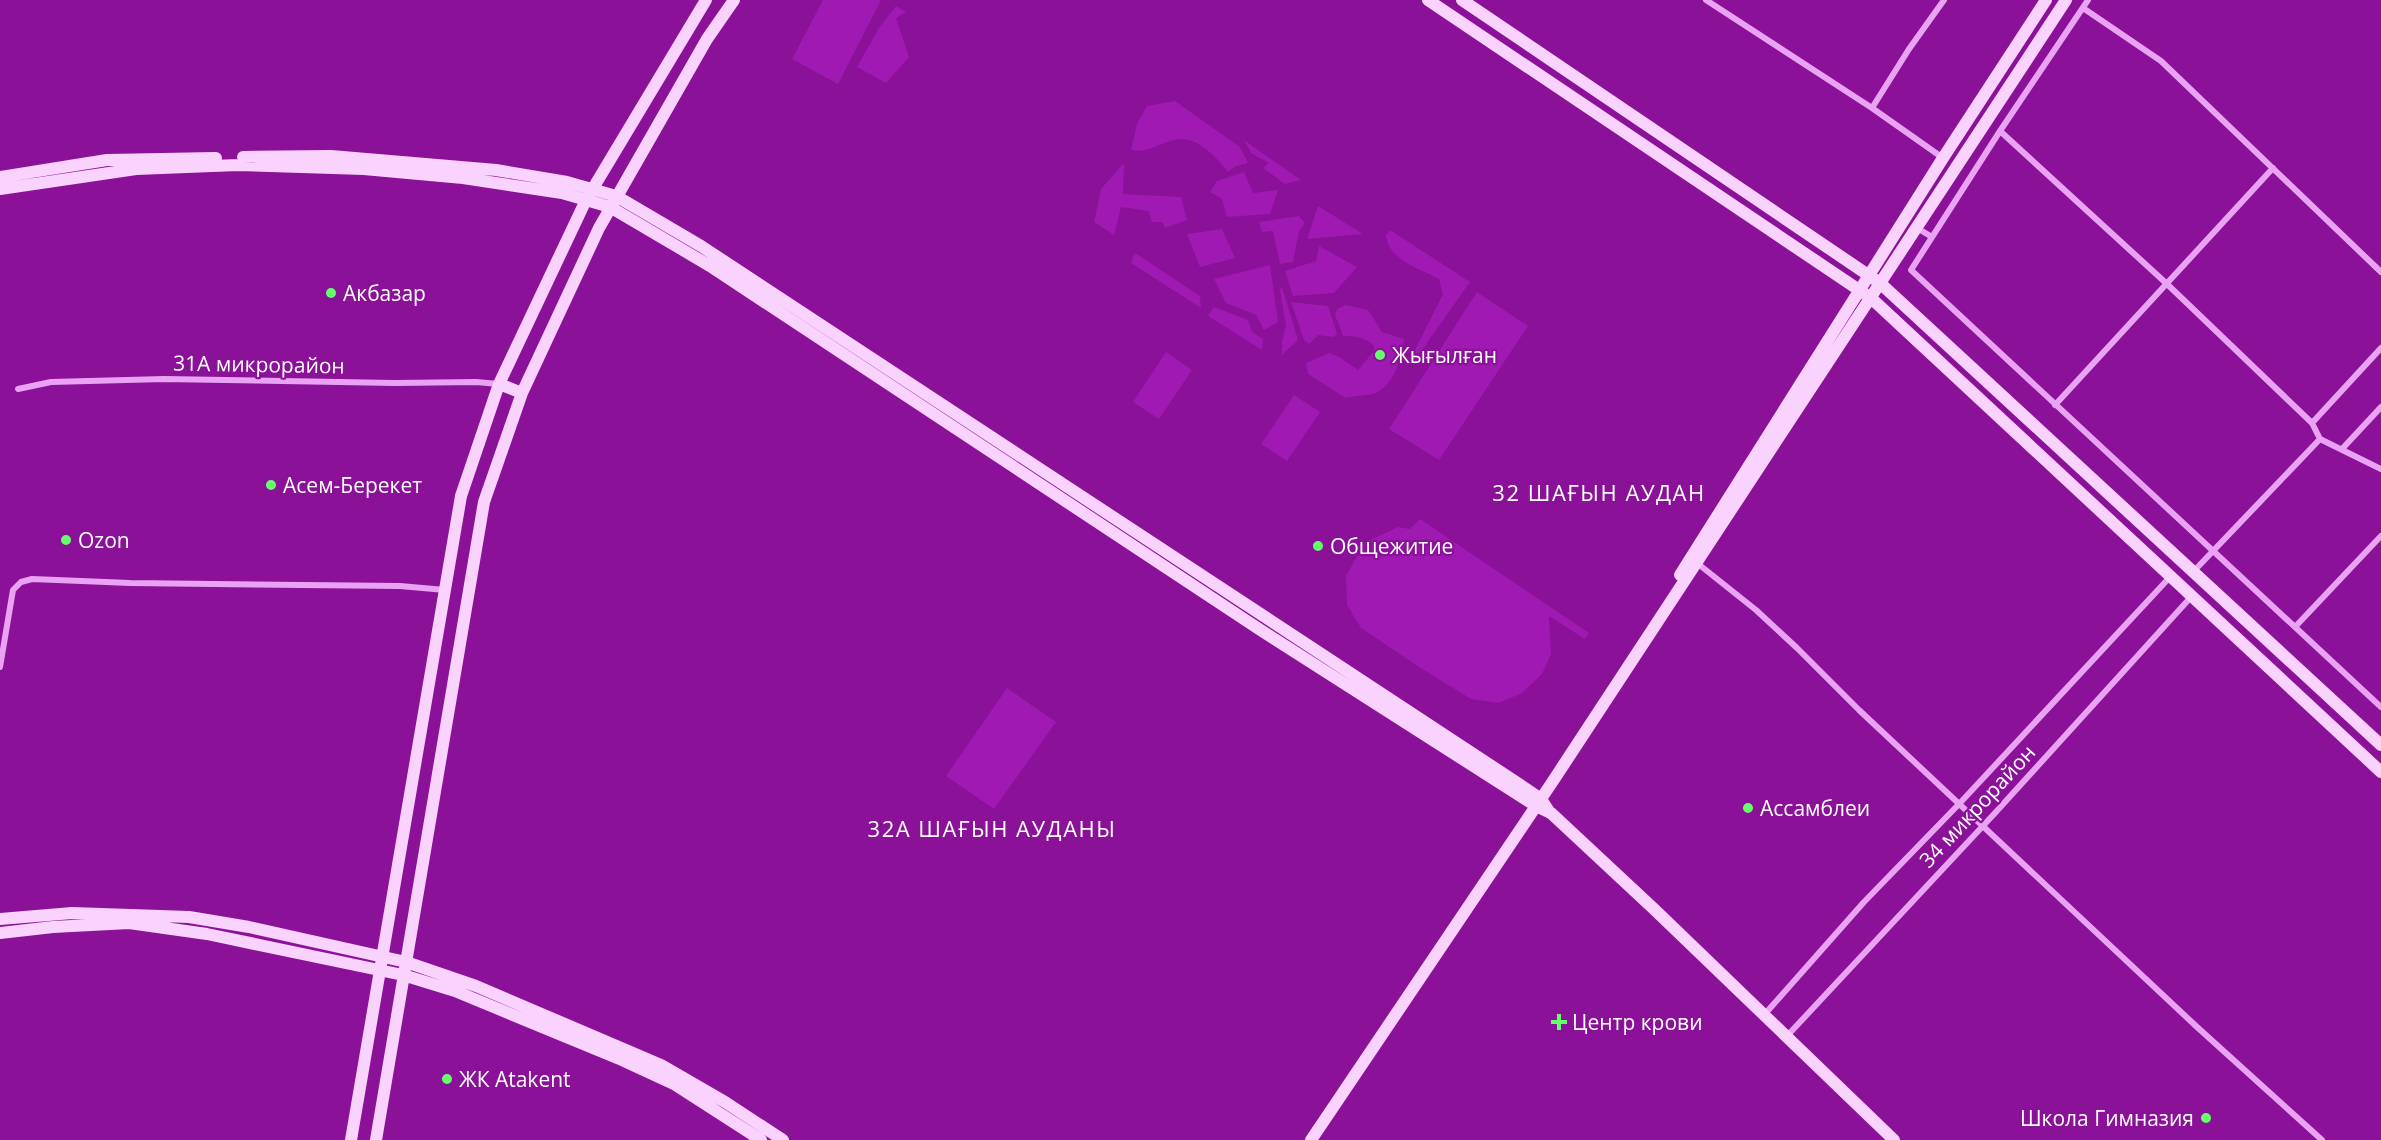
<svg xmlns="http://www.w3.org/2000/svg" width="2381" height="1140" font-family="'Open Sans',sans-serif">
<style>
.green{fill:#a019b3}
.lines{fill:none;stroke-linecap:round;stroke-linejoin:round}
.street{stroke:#eaa3f4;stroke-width:6}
.secondary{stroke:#f9d3fd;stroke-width:12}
.poi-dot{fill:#66ff6c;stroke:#8a1198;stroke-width:2}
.labels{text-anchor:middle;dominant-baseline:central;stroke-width:4.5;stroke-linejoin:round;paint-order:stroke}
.poi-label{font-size:21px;fill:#fff;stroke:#8a1198;text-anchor:start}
.street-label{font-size:21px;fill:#fff;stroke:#8a1198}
.neighbourhood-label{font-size:22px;letter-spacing:1.5px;fill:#fff;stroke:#8a1198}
</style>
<rect width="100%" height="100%" fill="#8a1198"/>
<!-- green -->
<path class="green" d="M 823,0 L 881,0 L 838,84 L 792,59 Z
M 896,6 L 906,12 L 896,18 L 909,57 L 886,83 L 857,67 L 879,28 Z
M 1175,101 L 1240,147 L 1248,163 L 1236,166 L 1228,172 C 1218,159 1200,139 1182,139 C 1164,139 1151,154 1131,150 L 1137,124 L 1147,106 Z
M 1244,140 L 1301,180 L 1285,184 L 1263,168 L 1269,163 L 1251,153 Z
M 1124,163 L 1123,194 L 1181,197 L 1187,220 L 1165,228 L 1162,222 L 1152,222 L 1149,211 L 1121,207 L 1114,235 L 1094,222 L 1101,189 Z
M 1244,172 L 1253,193 L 1278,190 L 1270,214 L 1227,217 L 1222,199 L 1210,192 L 1217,181 Z
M 1318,206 L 1363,234 L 1307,239 Z
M 1299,216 L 1305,223 L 1299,231 L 1293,262 L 1280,264 L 1273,231 L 1262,232 L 1259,222 Z
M 1222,229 L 1235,258 L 1200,267 L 1187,234 Z
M 1390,230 L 1470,282 L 1414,361 L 1412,356 L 1443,294 L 1439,279 C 1420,269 1388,260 1386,235 Z
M 1319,246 L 1357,267 L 1334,293 L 1293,296 L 1285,271 L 1316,261 Z
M 1135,253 L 1200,296 L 1201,308 L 1131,263 Z
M 1270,265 L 1278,322 L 1264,330 L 1256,315 L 1226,303 L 1214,279 Z
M 1282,287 L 1298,340 L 1282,355 L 1282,341 L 1286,326 L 1280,290 Z
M 1477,292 L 1528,326 L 1439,460 L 1389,429 Z
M 1291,302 L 1328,306 L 1337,334 L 1334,337 L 1318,335 L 1309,344 L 1304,340 Z
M 1346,305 L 1368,310 L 1382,332 L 1404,339 C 1402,358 1394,385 1375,393 C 1369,396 1355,395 1346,398 L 1308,374 L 1306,363 L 1329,353 L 1339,357 L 1358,370 L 1374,351 L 1374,346 C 1365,337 1355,336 1343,336 L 1335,315 L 1337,309 Z
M 1214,307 L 1248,320 L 1252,332 L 1263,339 L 1262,350 L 1208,316 Z
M 1166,352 L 1192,370 L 1159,419 L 1133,402 Z
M 1294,395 L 1320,412 L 1287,461 L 1261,444 Z
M 1420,519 L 1589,633 L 1585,639 L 1549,616 L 1551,654 L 1542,674 L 1522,693 L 1499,703 L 1471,699 L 1419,667 L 1361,628 L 1347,605 L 1346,576 L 1364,543 L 1398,527 L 1410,529 Z
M 1007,688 L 1056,722 L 994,809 L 946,776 Z"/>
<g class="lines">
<!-- street -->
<path class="street" d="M 1706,0 L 1872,108 L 1943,158
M 2088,0 L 2000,131 L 1911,270 L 2381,707
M 2083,8 L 2161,61 L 2381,272
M 1872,108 L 1909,49 L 1944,0
M 2000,131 L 2167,284 L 2312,423 L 2320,439 L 2381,469
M 1917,228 L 1932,237
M 18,389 L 51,382 L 164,379 L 395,383 L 476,382 L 499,384
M 2055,405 L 2273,168
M 2312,423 L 2381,348
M 2342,449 L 2381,407
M 1697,563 L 1756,610 L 1797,648 L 1859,710 L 2197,1027 L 2322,1140
M 2193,572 L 2320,439
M 2295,627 L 2381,536
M 0,667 L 13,590 L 21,582 L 32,579 L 130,583 L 400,586 L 445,590
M 1764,1015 L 1864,902 L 1960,803 L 2170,577
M 1787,1036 L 1995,813 L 2191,597"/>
<!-- secondary -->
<path class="secondary" d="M 1428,0 L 1871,298 L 2381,772
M 1462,0 L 1880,283 L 2381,745
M 243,157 L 331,156 L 496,170 L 567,182 L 616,196 L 701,246 L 1519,784 L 1541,799 L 1550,813
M 0,177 L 107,160 L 216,158
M 0,189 L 136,169 L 238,165 L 364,169 L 463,178 L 562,193 L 610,207 L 710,266 L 1262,631 L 1536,806 L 1551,813 L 1655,910 L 1894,1140
M 499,384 L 522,393
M 1680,575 L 1943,158 L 2046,0
M 0,919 L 72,913 L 189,917 L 249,927 L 406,962 L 476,986 L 661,1065 L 725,1102 L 783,1140
M 0,933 L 53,927 L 129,923 L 207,934 L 403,975 L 455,991 L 622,1060 L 674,1084 L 761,1140
M 351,1140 L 461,496 L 499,384 L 586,200 L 706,0
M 376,1140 L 484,502 L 522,393 L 599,228 L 707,39 L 734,0
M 1311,1140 L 1551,784 L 2066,0"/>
</g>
<!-- markers -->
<g class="poi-dot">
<circle cx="331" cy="293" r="6"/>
<circle cx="1380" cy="355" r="6"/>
<circle cx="271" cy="485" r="6"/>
<circle cx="66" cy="540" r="6"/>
<circle cx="1318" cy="546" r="6"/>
<circle cx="1748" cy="808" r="6"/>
<path d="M1556 1013h6v6h6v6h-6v6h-6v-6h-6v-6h6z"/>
<circle cx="447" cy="1079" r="6"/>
<circle cx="2206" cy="1118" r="6"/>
</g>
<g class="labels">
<!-- poi labels -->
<g class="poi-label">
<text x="343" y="293">Акбазар</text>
<text x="1392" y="355">Жығылған</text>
<text x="283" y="485">Асем-Берекет</text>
<text x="78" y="540">Ozon</text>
<text x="1330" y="546">Общежитие</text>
<text x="1760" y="808">Ассамблеи</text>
<text x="1572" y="1022">Центр крови</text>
<text x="459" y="1079">ЖК Atakent</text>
<text x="2194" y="1118" text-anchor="end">Школа Гимназия</text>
</g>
<!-- street labels -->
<g class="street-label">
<text transform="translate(259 364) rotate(1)">31А микрорайон</text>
<text transform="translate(1977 806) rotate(-47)">34 микрорайон</text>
</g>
<!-- neighbourhood labels -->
<g class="neighbourhood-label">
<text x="1599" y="492">32 ШАҒЫН АУДАН</text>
<text x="992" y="828">32А ШАҒЫН АУДАНЫ</text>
</g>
</g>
</svg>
